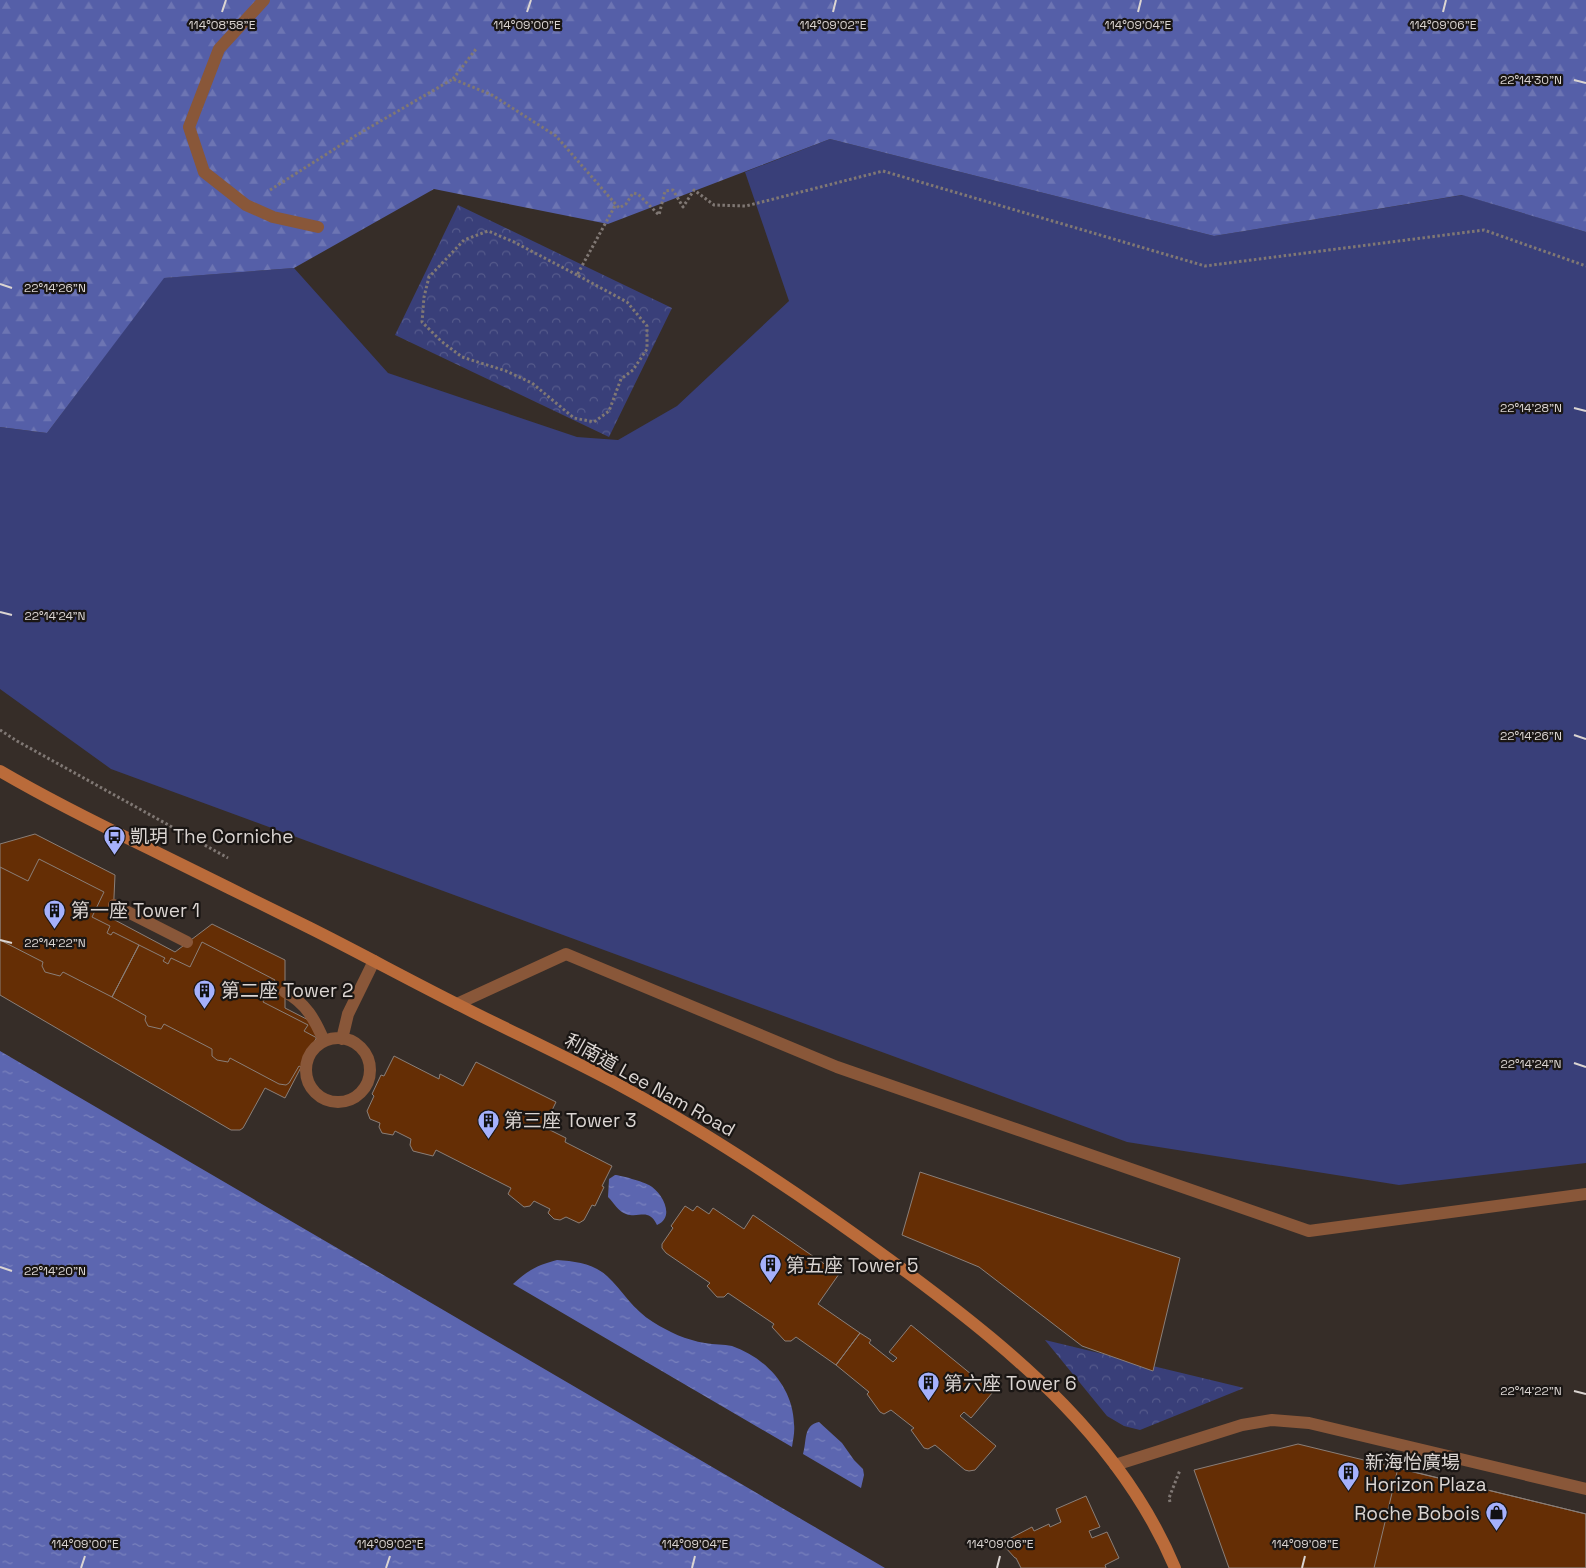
<svg xmlns="http://www.w3.org/2000/svg" width="1586" height="1568" font-family="'Space Grotesk','Noto Sans TC',sans-serif">
<style>
.green{fill:#393f79}
.forest{fill:url(#forest-firs)}
.park{fill:url(#park-crowns)}
.water{fill:url(#water-ripples)}
.building{fill:#652e05;stroke:#8a7f79}
.lines{fill:none;stroke-linecap:round;stroke-linejoin:round}
.path{stroke:#807874;stroke-width:3;stroke-dasharray:2.5 2.5;stroke-linecap:butt}
.lane{stroke:#895739;stroke-width:12}
.street{stroke:#895739;stroke-width:12}
.secondary{stroke:#ba6b3a;stroke-width:12}
.ticks{fill:none;stroke:#dbd5d2;stroke-width:2}
.labels{text-anchor:middle;dominant-baseline:central;stroke-width:4.5;stroke-linejoin:round;paint-order:stroke}
.poi-label{font-size:19px;fill:#dbd5d2;stroke:#1a1614;text-anchor:start}
.street-label{font-size:19px;fill:#dbd5d2;stroke:#1a1614}
.ticks-label{font-size:12px;text-anchor:middle;fill:#dbd5d2;stroke:#1a1614;stroke-width:4.5;stroke-linejoin:round;paint-order:stroke}
</style>
<defs>
<pattern id="forest-firs" width="22" height="20" patternUnits="userSpaceOnUse" patternTransform="scale(1.25)"><rect width="22" height="20" fill="#555fa8"/><path d="M5 1l3.5 6h-7zM16 11l3.5 6h-7z" fill="#6d75b3"/></pattern>
<pattern id="park-crowns" width="20" height="18" patternUnits="userSpaceOnUse" patternTransform="scale(1.25)"><rect width="20" height="18" fill="#393f79"/><path d="M2 6a3 3 0 1 1 6 0M12 15a3 3 0 1 1 6 0" fill="none" stroke="#555a8b"/></pattern>
<pattern id="water-ripples" width="26" height="14" patternUnits="userSpaceOnUse" patternTransform="scale(1.25)"><rect width="26" height="14" fill="#5c66b0"/><path d="M2 4q2-2 4 0t4 0M15 11q2-2 4 0t4 0" fill="none" stroke="#7a82bd"/></pattern>
</defs>
<rect width="100%" height="100%" fill="#362d28"/>
<!-- green -->
<path class="green" d="M 830,139 L 1214,236 L 1463,195 L 1586,232 L 1586,1163 L 1399,1185 L 1127,1142 L 111,769 L 0,689 L 0,427 L 47,433 L 163,278 L 294,268 L 388,373 L 577,437 L 618,440 L 677,406 L 789,301 L 745,172 Z"/>
<!-- forest -->
<path class="forest" d="M 0,0 L 1586,0 L 1586,232 L 1462,195 L 1214,236 L 830,139 L 608,224 L 434,189 L 294,268 L 164,278 L 47,433 L 0,427 Z"/>
<!-- park -->
<path class="park" d="M 458,205 L 672,308 L 609,437 L 395,335 Z
M 1045,1340 L 1244,1388 L 1140,1430 L 1124,1426 L 1107,1416 Z"/>
<!-- water -->
<path class="water" d="M 0,1051 L 885,1568 L 0,1568 Z
M 615,1175 C 620,1175 644,1182 649,1185 C 662,1192 676,1217 657,1225 C 648,1207 639,1219 626,1214 C 618,1211 614,1203 608,1197 L 609,1179 Z
M 557,1260 C 575,1261 594,1264 607,1276 C 623,1291 633,1310 653,1322 C 669,1332 686,1340 705,1343 C 714,1345 724,1344 732,1346 C 766,1358 793,1387 794,1424 C 795,1432 793,1440 792,1447 L 513,1284 C 528,1270 538,1265 557,1260 Z
M 819,1422 L 842,1443 L 854,1460 L 863,1469 L 864,1475 L 861,1488 L 803,1454 C 807,1441 803,1425 819,1422 Z"/>
<!-- building -->
<path class="building" d="M 35,834 L 115,875 L 113,919 L 175,952 L 212,924 L 285,960 L 285,1008 L 322,1027 L 285,1098 L 265,1088 L 243,1128 L 240,1130 L 231,1130 L 0,995 L 0,844 Z
M 39,859 L 104,892 L 92,917 L 110,926 L 107,933 L 111,935 L 113,932 L 139,945 L 112,997 L 63,972 L 60,976 L 45,972 L 42,966 L 43,962 L 0,940 L 0,867 L 28,881 Z
M 202,942 L 275,980 L 263,1002 L 308,1025 L 304,1031 L 317,1038 L 301,1067 L 299,1066 L 289,1083 L 286,1085 L 279,1084 L 230,1058 L 228,1062 L 217,1060 L 212,1056 L 212,1049 L 164,1024 L 161,1029 L 148,1026 L 145,1020 L 146,1016 L 112,997 L 139,945 L 165,958 L 163,961 L 168,964 L 171,958 L 190,967 Z
M 394,1056 L 439,1079 L 440,1074 L 463,1086 L 476,1062 L 556,1102 L 544,1127 L 566,1138 L 565,1142 L 612,1166 L 602,1186 L 604,1187 L 595,1206 L 592,1205 L 584,1220 L 579,1223 L 566,1217 L 560,1220 L 554,1219 L 548,1213 L 550,1209 L 534,1201 L 530,1206 L 524,1207 L 508,1194 L 511,1188 L 436,1150 L 433,1156 L 413,1151 L 410,1145 L 411,1139 L 395,1131 L 393,1135 L 382,1133 L 379,1127 L 380,1123 L 370,1119 L 367,1111 L 374,1096 L 372,1094 L 381,1075 L 384,1076 Z
M 920,1172 L 1180,1258 L 1153,1371 L 1082,1346 L 979,1267 L 902,1235 Z
M 685,1206 L 693,1211 L 697,1206 L 709,1214 L 713,1208 L 744,1229 L 753,1215 L 839,1274 L 818,1304 L 860,1333 L 836,1365 L 796,1337 L 791,1341 L 785,1341 L 772,1327 L 774,1324 L 728,1293 L 724,1297 L 717,1297 L 707,1286 L 710,1283 L 666,1253 L 662,1248 L 662,1244 L 673,1228 L 671,1226 Z
M 911,1325 L 993,1392 L 971,1418 L 964,1412 L 960,1416 L 996,1446 L 975,1470 L 969,1471 L 965,1470 L 935,1445 L 928,1449 L 924,1448 L 911,1430 L 914,1428 L 891,1410 L 884,1414 L 880,1412 L 867,1394 L 869,1392 L 836,1365 L 860,1333 L 871,1340 L 869,1343 L 893,1362 L 897,1358 L 889,1352 Z
M 1298,1444 L 1586,1514 L 1586,1568 L 1229,1568 L 1194,1470 Z
M 1398,1468 L 1586,1514 L 1586,1568 L 1374,1568 Z
M 1086,1496 L 1100,1527 L 1089,1531 L 1092,1538 L 1107,1532 L 1119,1558 L 1105,1565 L 1106,1568 L 1021,1568 L 1016,1558 L 1015,1558 L 1005,1547 L 1007,1540 L 1032,1527 L 1034,1531 L 1049,1524 L 1050,1527 L 1061,1522 L 1056,1509 Z"/>
<g class="lines">
<!-- path -->
<path class="path" d="M 453,79 L 476,49
M 270,190 L 355,136 L 453,79 L 492,95 L 556,136 L 619,208 L 626,204 L 633,193 L 638,194 L 659,215 L 665,191 L 673,190 L 683,207 L 694,190 L 714,205 L 746,206 L 883,171 L 1205,266 L 1484,230 L 1586,266
M 577,275 L 514,242 L 488,231 L 464,240 L 429,277 L 424,297 L 422,322 L 441,341 L 462,357 L 506,371 L 532,383 L 574,418 L 594,422 L 609,411 L 621,379 L 633,370 L 647,349 L 647,326 L 627,302 L 577,275 L 616,204
M 0,730 L 17,741 L 228,858
M 1170,1502 L 1169,1498 L 1180,1470"/>
<!-- lane -->
<path class="lane" d="M 264,0 L 219,49 L 189,127 L 204,172 L 246,205 L 273,217 L 318,227
M 114,905 L 187,942
M 285,992 C 306,1003 315,1020 324,1041
M 457,1004 L 566,954 L 837,1067 L 1309,1231 L 1586,1194
M306 1070a32 32 0 1 1 64 0a32 32 0 1 1-64 0Z
M 342,1039 L 348,1014 L 374,961"/>
<!-- street -->
<path class="street" d="M 1115,1465 L 1242,1425 L 1272,1420 L 1309,1423 L 1586,1489"/>
<!-- secondary -->
<path class="secondary" d="M 0,771 C 48,799 98,824 148,848 C 202,875 256,901 310,928 C 360,953 409,980 459,1005 C 512,1032 567,1057 621,1086 C 723,1141 819,1207 912,1276 C 1019,1356 1122,1442 1175,1568"/>
</g>
<!-- ticks -->
<path class="ticks" d="M 222,12 L 226,0M 527,12 L 531,0M 833,12 L 836,0M 1138,12 L 1141,0M 1443,12 L 1446,0M 1574,80 L 1586,83M 0,284 L 12,288M 1574,408 L 1586,411M 0,612 L 12,615M 1574,735 L 1586,739M 0,940 L 12,943M 1574,1063 L 1586,1067M 0,1267 L 12,1271M 1574,1391 L 1586,1394M 81,1568 L 85,1556M 386,1568 L 390,1556M 692,1568 L 695,1556M 997,1568 L 1000,1556M 1302,1568 L 1305,1556"/>
<!-- icons -->
<defs>
<symbol id="bus-pin" viewBox="-11 -11 22 30"><path d="M0 17L-7.5 6A9.5 9.5 0 1 1 7.5 6Z" fill="#a5b1fc" stroke="#1a1614"/><path d="M-5-6H5V4H4V6H2V4H-2V6H-4V4H-5ZM-3.5-4V0h7V-4ZM-3.5 1.2v1.5H-2V1.2ZM2 1.2v1.5H3.5V1.2Z" fill="#111"/></symbol>
<symbol id="building-pin" viewBox="-11 -11 22 30"><path d="M0 17L-7.5 6A9.5 9.5 0 1 1 7.5 6Z" fill="#a5b1fc" stroke="#1a1614"/><path d="M-4-6H4V6H1V3H-1V6H-4ZM-2.5-4.3h1.7v1.8h-1.7ZM.8-4.3h1.7v1.8H.8ZM-2.5-1h1.7V.8h-1.7ZM.8-1h1.7V.8H.8Z" fill="#111"/></symbol>
<symbol id="shop-pin" viewBox="-11 -11 22 30"><path d="M0 17L-7.5 6A9.5 9.5 0 1 1 7.5 6Z" fill="#a5b1fc" stroke="#1a1614"/><path d="M-5-2.5h2.3a2.7 3.5 0 0 1 5.4 0H5L5.5 6h-11ZM-1.5-2.5h3a1.5 2.3 0 0 0-3 0Z" fill="#111"/></symbol>
</defs>
<g fill-rule="evenodd">
<use href="#bus-pin" x="102" y="824" width="25" height="34"/>
<use href="#building-pin" x="42" y="898" width="25" height="34"/>
<use href="#building-pin" x="192" y="978" width="25" height="34"/>
<use href="#building-pin" x="476" y="1108" width="25" height="34"/>
<use href="#building-pin" x="758" y="1252" width="25" height="34"/>
<use href="#building-pin" x="916" y="1370" width="25" height="34"/>
<use href="#building-pin" x="1336" y="1460" width="25" height="34"/>
<use href="#shop-pin" x="1484" y="1500" width="25" height="34"/>
</g>
<g class="labels">
<!-- poi labels -->
<g class="poi-label">
<text x="130" y="836">凱玥 The Corniche</text>
<text x="71" y="910">第一座 Tower 1</text>
<text x="221" y="990">第二座 Tower 2</text>
<text x="504" y="1120">第三座 Tower 3</text>
<text x="786" y="1265">第五座 Tower 5</text>
<text x="944" y="1383">第六座 Tower 6</text>
<text x="1365" y="1462">新海怡廣場<tspan x="1365" dy="22">Horizon Plaza</tspan></text>
<text x="1480" y="1513" text-anchor="end">Roche Bobois</text>
</g>
<!-- street labels -->
<g class="street-label">
<text transform="translate(650 1085) rotate(29)">利南道 Lee Nam Road</text>
</g>
</g>
<g class="ticks-label">
<text x="222" y="29">114°08'58"E</text>
<text x="527" y="29">114°09'00"E</text>
<text x="833" y="29">114°09'02"E</text>
<text x="1138" y="29">114°09'04"E</text>
<text x="1443" y="29">114°09'06"E</text>
<text x="1531" y="84">22°14'30"N</text>
<text x="55" y="292">22°14'26"N</text>
<text x="1531" y="412">22°14'28"N</text>
<text x="55" y="620">22°14'24"N</text>
<text x="1531" y="740">22°14'26"N</text>
<text x="55" y="947">22°14'22"N</text>
<text x="1531" y="1068">22°14'24"N</text>
<text x="55" y="1275">22°14'20"N</text>
<text x="1531" y="1395">22°14'22"N</text>
<text x="85" y="1548">114°09'00"E</text>
<text x="390" y="1548">114°09'02"E</text>
<text x="695" y="1548">114°09'04"E</text>
<text x="1000" y="1548">114°09'06"E</text>
<text x="1305" y="1548">114°09'08"E</text>
</g>
</svg>
